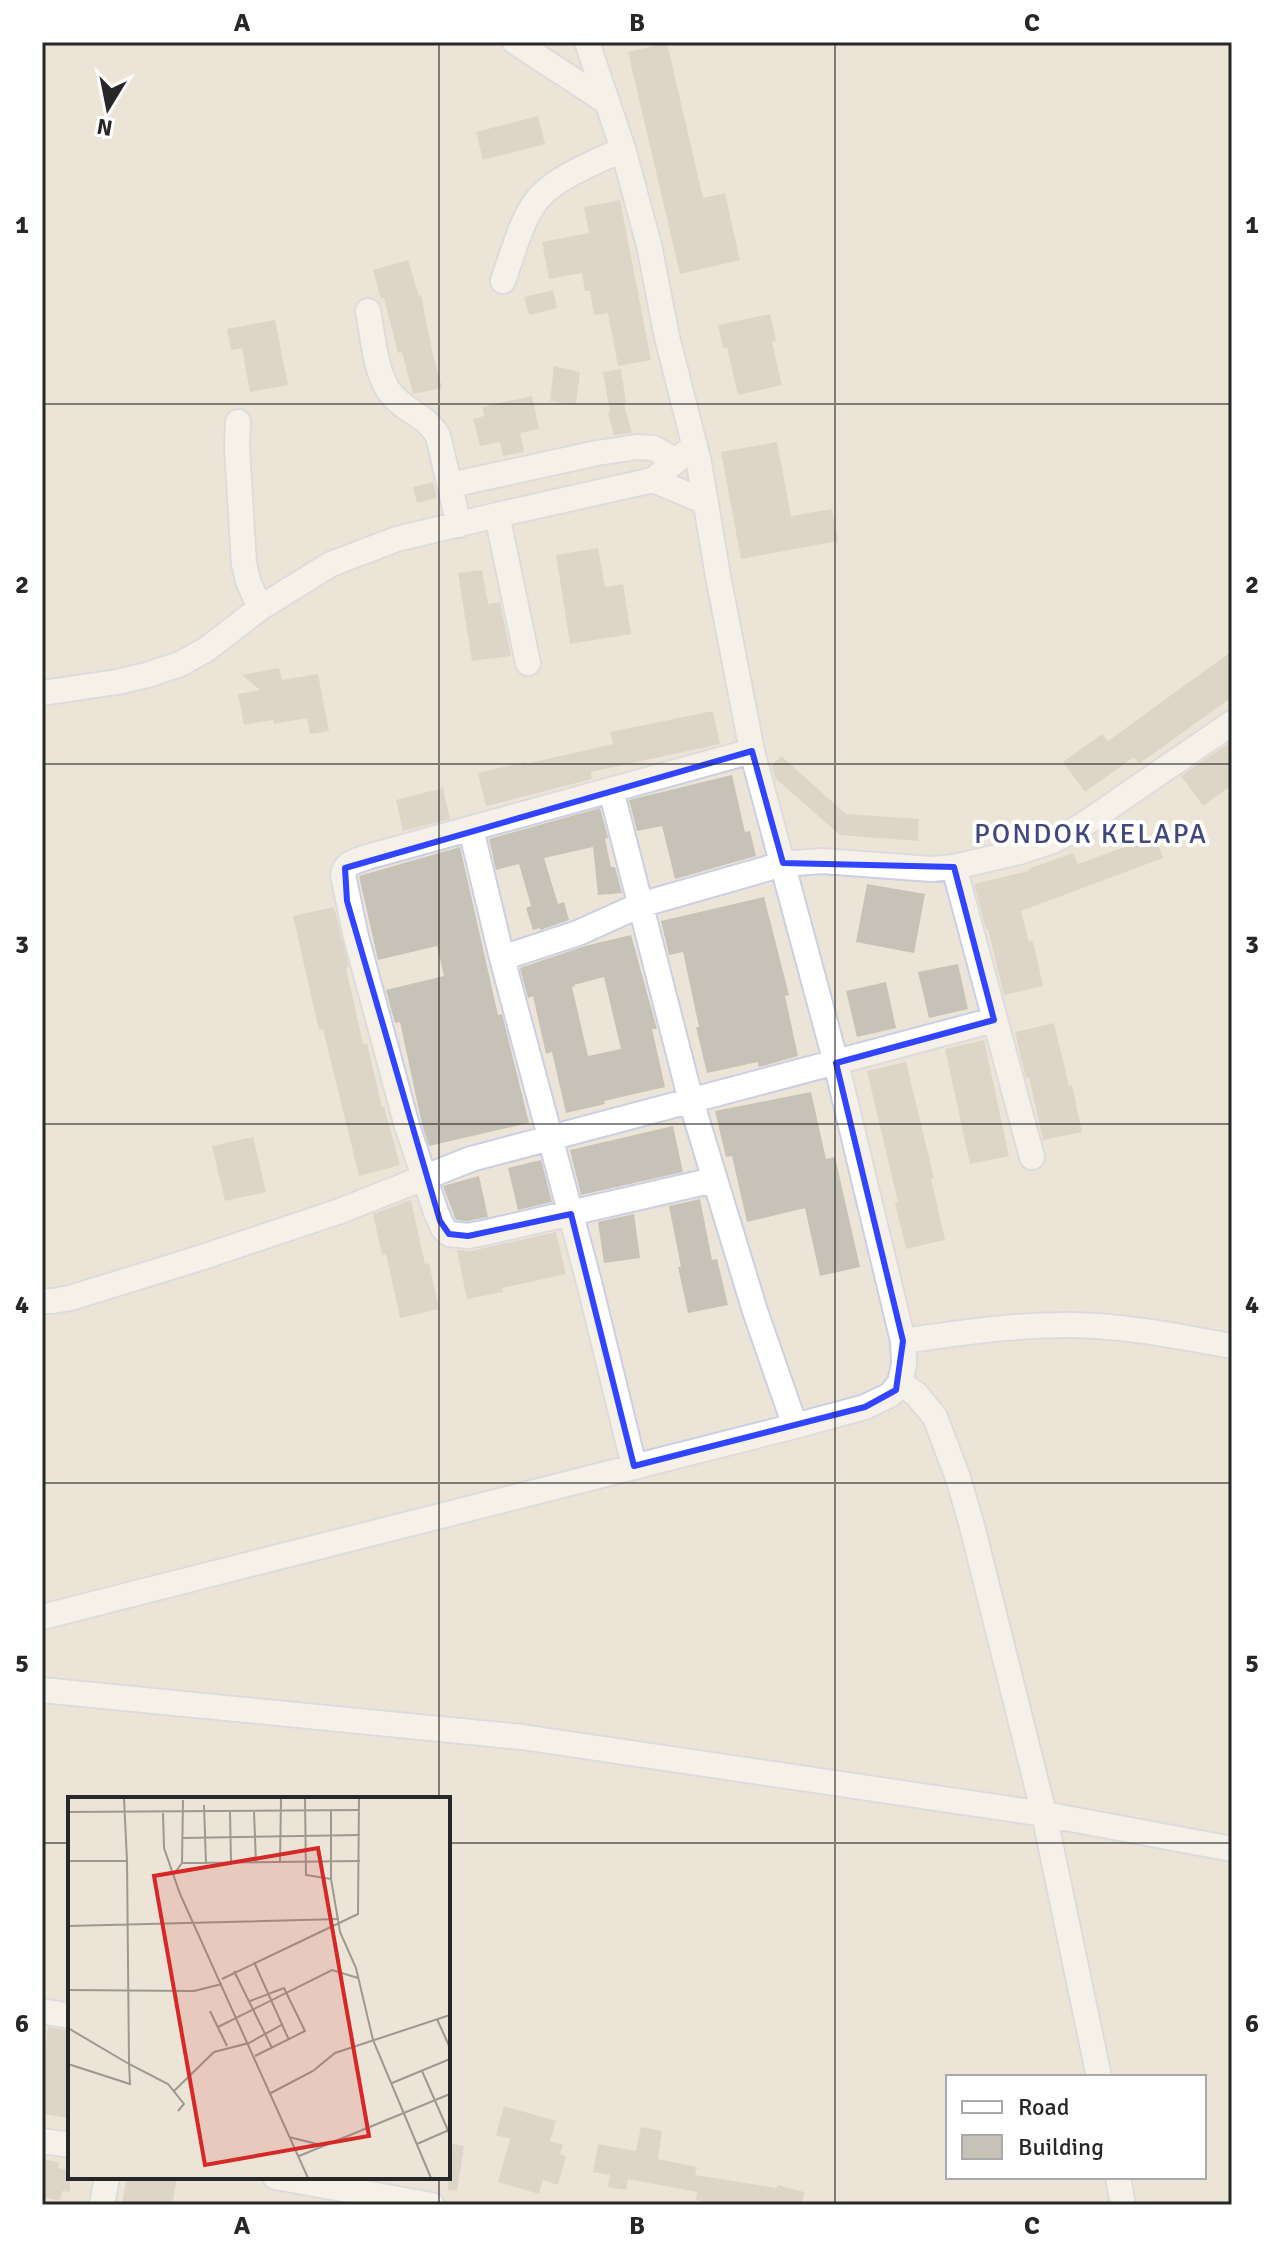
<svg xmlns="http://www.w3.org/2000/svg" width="1274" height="2247" font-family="Signika,sans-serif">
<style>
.building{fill:#c7c2b7;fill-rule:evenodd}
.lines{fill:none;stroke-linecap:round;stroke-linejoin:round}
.minor-casing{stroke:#cccee3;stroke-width:28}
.minor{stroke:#fff;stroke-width:24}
.marked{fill:none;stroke:#3144ff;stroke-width:6;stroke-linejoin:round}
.grid{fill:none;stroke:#272727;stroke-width:2;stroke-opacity:0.55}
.labels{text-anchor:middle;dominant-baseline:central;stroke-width:8;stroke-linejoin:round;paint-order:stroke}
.quarter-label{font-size:28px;letter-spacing:2px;fill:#43487c;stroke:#fff}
.inset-road{fill:none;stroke:#9d9991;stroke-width:2}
.view{fill:#d62828;fill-opacity:0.15;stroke:#d62828;stroke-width:4}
.inset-edge{fill:none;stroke:#272727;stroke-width:4}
.neatline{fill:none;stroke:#272727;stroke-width:3}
.grid-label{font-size:26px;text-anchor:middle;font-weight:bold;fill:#272727}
</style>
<rect width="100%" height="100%" fill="#ece5d7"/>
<!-- building -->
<path class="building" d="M 667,43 L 703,198 L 725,193 L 740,260 L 680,274 L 628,52 Z
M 538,116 L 545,144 L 483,160 L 476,132 Z
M 620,200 L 651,360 L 618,366 L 608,313 L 594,315 L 590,291 L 585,291 L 582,273 L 549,279 L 542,242 L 589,233 L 584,207 Z
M 408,260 L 419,296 L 421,295 L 432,351 L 442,388 L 413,394 L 402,352 L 398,353 L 384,298 L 381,299 L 373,270 Z
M 553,290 L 557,308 L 529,315 L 524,297 Z
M 770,314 L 776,341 L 772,342 L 782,385 L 738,395 L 727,347 L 723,348 L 718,325 Z
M 275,320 L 288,385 L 250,392 L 242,348 L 231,350 L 227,329 Z
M 554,366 L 580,372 L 576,405 L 550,401 Z
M 621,369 L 626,403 L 624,404 L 632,433 L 614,435 L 608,413 L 610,413 L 603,372 Z
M 532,396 L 539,429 L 520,433 L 524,452 L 503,456 L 500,442 L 480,446 L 473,419 L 484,416 L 482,407 Z
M 777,442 L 791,516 L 832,509 L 838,541 L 741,559 L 721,452 Z
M 433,482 L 437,498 L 417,503 L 413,487 Z
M 598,548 L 605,587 L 623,584 L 631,634 L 570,644 L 556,555 Z
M 482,570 L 488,604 L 500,602 L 511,656 L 472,661 L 458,573 Z
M 1232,651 L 1232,697 L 1139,764 L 1134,757 L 1085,792 L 1063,762 L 1102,734 L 1108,741 Z
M 279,668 L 282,680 L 318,674 L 329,731 L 310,734 L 307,718 L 274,724 L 273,720 L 244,725 L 238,694 L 260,690 L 242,675 Z
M 713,711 L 720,744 L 591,772 L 592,779 L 486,806 L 478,773 L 525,762 L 525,764 L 613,744 L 610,732 Z
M 1232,741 L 1232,785 L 1203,806 L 1181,776 Z
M 781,756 L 846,814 L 919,819 L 918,841 L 840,835 L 775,778 L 772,766 Z
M 732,775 L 745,832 L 750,831 L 756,856 L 675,879 L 662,826 L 637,831 L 629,800 Z
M 443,788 L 450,819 L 403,831 L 396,800 Z
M 600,808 L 608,838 L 605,839 L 611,867 L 615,867 L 622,893 L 598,895 L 593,847 L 544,858 L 558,904 L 564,902 L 569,920 L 540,930 L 540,928 L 533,930 L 526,908 L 531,906 L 519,864 L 496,870 L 489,839 Z
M 1155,836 L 1163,858 L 1021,911 L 1029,941 L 1033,941 L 1043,986 L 1004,995 L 988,929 L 986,929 L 974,884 L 1029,871 L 1028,869 L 1073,853 L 1078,864 Z
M 460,847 L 498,1015 L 502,1014 L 529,1123 L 429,1146 L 422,1124 L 400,1022 L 395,1023 L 386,990 L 444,976 L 437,946 L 378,960 L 359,876 Z
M 867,884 L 925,894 L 914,953 L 856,942 Z
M 764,897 L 789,995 L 785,996 L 798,1056 L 759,1067 L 758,1062 L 707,1073 L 696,1027 L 699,1027 L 683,952 L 669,955 L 661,921 Z
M 334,907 L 349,967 L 346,968 L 363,1044 L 367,1043 L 382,1107 L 384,1107 L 400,1165 L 359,1176 L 323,1029 L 319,1030 L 293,916 Z
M 631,935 L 657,1029 L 652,1029 L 665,1087 L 604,1101 L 605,1104 L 566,1113 L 552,1052 L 546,1054 L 533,996 L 528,998 L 520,968 L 585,946 ZM 604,977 L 621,1049 L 588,1056 L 572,987 L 575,987 L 574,985 Z
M 958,964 L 968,1009 L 929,1018 L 918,972 Z
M 886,982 L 896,1028 L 857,1037 L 846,991 Z
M 1054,1023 L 1069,1086 L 1072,1085 L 1082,1132 L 1043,1140 L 1029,1077 L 1026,1078 L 1015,1032 Z
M 984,1040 L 1009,1156 L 970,1164 L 945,1049 Z
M 906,1062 L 934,1178 L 931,1179 L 945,1240 L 906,1249 L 895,1203 L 898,1202 L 867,1071 Z
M 811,1092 L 826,1159 L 835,1157 L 860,1267 L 820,1276 L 805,1208 L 747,1222 L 732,1156 L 726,1157 L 715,1111 Z
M 673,1126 L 683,1172 L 581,1195 L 570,1150 Z
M 253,1137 L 266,1192 L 225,1201 L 212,1146 Z
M 541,1160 L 552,1202 L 518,1210 L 508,1168 Z
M 479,1176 L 488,1217 L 467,1221 L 456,1220 L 443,1186 Z
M 700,1199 L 712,1260 L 717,1259 L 728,1305 L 688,1313 L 678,1267 L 681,1267 L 669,1206 Z
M 411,1200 L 425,1264 L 429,1263 L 439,1309 L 400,1318 L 386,1254 L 382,1255 L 373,1214 Z
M 634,1214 L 640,1258 L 604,1263 L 598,1222 Z
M 556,1232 L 566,1274 L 502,1288 L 503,1292 L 467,1299 L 457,1250 L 471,1251 Z
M 48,2027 L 70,2031 L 70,2118 L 42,2114 L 42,2080 Z
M 504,2106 L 556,2121 L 550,2141 L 563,2145 L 560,2154 L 566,2156 L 558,2185 L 543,2180 L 539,2194 L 498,2182 L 510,2139 L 496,2135 Z
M 641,2127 L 662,2131 L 658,2159 L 697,2167 L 695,2175 L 777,2188 L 778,2185 L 804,2192 L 802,2205 L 720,2205 L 696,2200 L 697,2192 L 628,2179 L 626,2190 L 608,2187 L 610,2175 L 593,2172 L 598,2144 L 636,2151 Z
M 448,2143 L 464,2146 L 457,2191 L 448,2190 Z
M 42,2159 L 59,2162 L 58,2168 L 70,2170 L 70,2192 L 62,2191 L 60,2201 L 42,2197 Z
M 141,2177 L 166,2177 L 177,2179 L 172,2205 L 138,2205 L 122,2202 L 127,2178 L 140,2181 Z"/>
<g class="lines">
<defs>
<path id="minor" d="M 515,42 L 607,102
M 503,281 C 512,256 521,220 537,200 C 555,177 597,162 623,149
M 368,311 C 373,335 375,376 392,395 C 406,412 426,415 438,436 L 459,525
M 238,422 L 237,448 L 244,564 L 248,581 L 260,608
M 653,480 L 706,502
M 451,485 L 597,453 L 637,447 L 654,448 L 676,461
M 497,515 L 528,663
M 42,693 L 117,682 L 147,675 L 180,664 L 207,649 L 260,608 L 331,564 L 397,539 L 497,515 L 653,480 L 695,445
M 611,790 L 691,1101 L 755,1311 L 795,1426
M 471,829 L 502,958 L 589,1282 L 634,1466
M 954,867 L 1032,1157
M 502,958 L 578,933 L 640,905 L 783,864 L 822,861 L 931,869 L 954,867 L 1019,852 L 1055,840 L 1083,825 L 1232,723
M 714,1180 L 488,1232 L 468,1236 L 449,1234 L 443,1228 L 436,1212 L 407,1126 L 356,937 L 343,875 C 345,862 357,861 367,857 L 752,751
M 42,1301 L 53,1301 L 70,1298 L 203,1257 L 340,1211 L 471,1159 L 994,1020
M 903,1341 C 959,1333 1017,1324 1074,1325 C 1127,1326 1180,1337 1232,1346
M 900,1383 L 916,1394 L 935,1417 L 958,1478 L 972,1526 L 1044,1814 L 1099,2077
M 42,1617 L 795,1426 L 865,1407 L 890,1395 L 900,1383 L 904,1364 L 903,1341 L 836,1063 L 752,751 L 718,576 L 699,463 L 667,337 L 649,245 L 623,149 L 587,42
M 42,1690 L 522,1737 L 1044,1814 L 1232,1849
M 42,2011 L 70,2016
M 42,2141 L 70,2145
M 275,2177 L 432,2205
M 1118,2177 L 1123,2205
M 102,2205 L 107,2177"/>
</defs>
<!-- minor casing -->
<use href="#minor" class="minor-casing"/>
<!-- minor -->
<use href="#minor" class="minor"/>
</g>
<!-- marked area -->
<path d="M0 0H1274V2247H0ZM 752,751 L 783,863 L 954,867 L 994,1020 L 836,1063 L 903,1341 L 896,1390 L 865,1407 L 634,1466 L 571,1214 L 468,1236 L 449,1234 L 440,1221 L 347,901 L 345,868 Z" fill="#ece5d7" fill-opacity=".55" fill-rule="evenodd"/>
<path class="marked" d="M 752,751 L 783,863 L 954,867 L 994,1020 L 836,1063 L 903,1341 L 896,1390 L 865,1407 L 634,1466 L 571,1214 L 468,1236 L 449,1234 L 440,1221 L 347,901 L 345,868 Z"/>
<!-- grid -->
<path class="grid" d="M 439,42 L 439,1799M 835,42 L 835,2205M 42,404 L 1232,404M 42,764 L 1232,764M 42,1124 L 1232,1124M 42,1483 L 1232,1483M 42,1843 L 70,1843M 448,1843 L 1232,1843M 439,2177 L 439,2205"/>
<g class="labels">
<!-- quarter labels -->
<g class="quarter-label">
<text x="1091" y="834">PONDOK KELAPA</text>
</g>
</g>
<!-- overview -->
<g transform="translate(68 1797)">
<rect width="382" height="382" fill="#ece5d7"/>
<path class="inset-road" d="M 237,1 L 238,78 L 263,82M 136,8 L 138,67M 263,14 L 263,82 L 272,135 L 288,171 L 305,243 L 363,381M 0,15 L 292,13M 162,15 L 163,66M 186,15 L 188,66M 95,16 L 96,51 L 112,97 L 240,381M 115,41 L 292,38M 0,64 L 59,64 L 56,1M 59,64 L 61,267 L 100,287 L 116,307 L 110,314M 114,66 L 115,3M 212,66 L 213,1M 106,77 L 114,66 L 292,64M 0,129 L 271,122M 186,165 L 221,243M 166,174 L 204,251M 154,182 L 290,117 L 291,1M 0,193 L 126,194 L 154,187M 182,204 L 216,191 L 237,234 L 187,259M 142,214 L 159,249M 369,222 L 382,251M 150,230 L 264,173 L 290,181M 0,231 L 61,267 L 62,287 L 0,267M 354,274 L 382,338M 324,286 L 382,262M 106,294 L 146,255 L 181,246 L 215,227M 201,297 L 245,274 L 267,256 L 382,218M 221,340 L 253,348M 349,347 L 381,333M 231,359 L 382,297"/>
<path class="view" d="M 250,51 L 301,339 L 137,368 L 86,79 Z"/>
<rect width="382" height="382" class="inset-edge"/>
</g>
<!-- border -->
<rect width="1274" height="2247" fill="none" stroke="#ffffff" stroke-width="88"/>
<!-- legend -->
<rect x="946" y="2075" width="260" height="104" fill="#ffffff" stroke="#a9a9a9" stroke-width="2"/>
<rect x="962" y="2101" width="40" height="12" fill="#ffffff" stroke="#a9a9a9" stroke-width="2"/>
<text x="1018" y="2115" font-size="24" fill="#272727">Road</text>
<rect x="962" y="2135" width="40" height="24" fill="#c7c2b7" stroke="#a9a9a9" stroke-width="2"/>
<text x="1018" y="2155" font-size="24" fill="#272727">Building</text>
<!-- north arrow -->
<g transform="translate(108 108) rotate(190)" stroke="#ffffff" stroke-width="6" paint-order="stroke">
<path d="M0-6L14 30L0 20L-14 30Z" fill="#272727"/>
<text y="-12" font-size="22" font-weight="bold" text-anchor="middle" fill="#272727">N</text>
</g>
<rect x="44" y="44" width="1186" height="2159" class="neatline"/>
<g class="grid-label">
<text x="242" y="31">A</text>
<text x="637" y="31">B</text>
<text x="1032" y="31">C</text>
<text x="22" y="233">1</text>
<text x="1252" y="233">1</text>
<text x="22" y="593">2</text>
<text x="1252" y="593">2</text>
<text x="22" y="953">3</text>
<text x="1252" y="953">3</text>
<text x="22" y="1313">4</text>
<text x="1252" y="1313">4</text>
<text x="22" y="1672">5</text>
<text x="1252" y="1672">5</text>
<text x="22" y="2032">6</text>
<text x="1252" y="2032">6</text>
<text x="242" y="2234">A</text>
<text x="637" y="2234">B</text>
<text x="1032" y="2234">C</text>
</g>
</svg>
